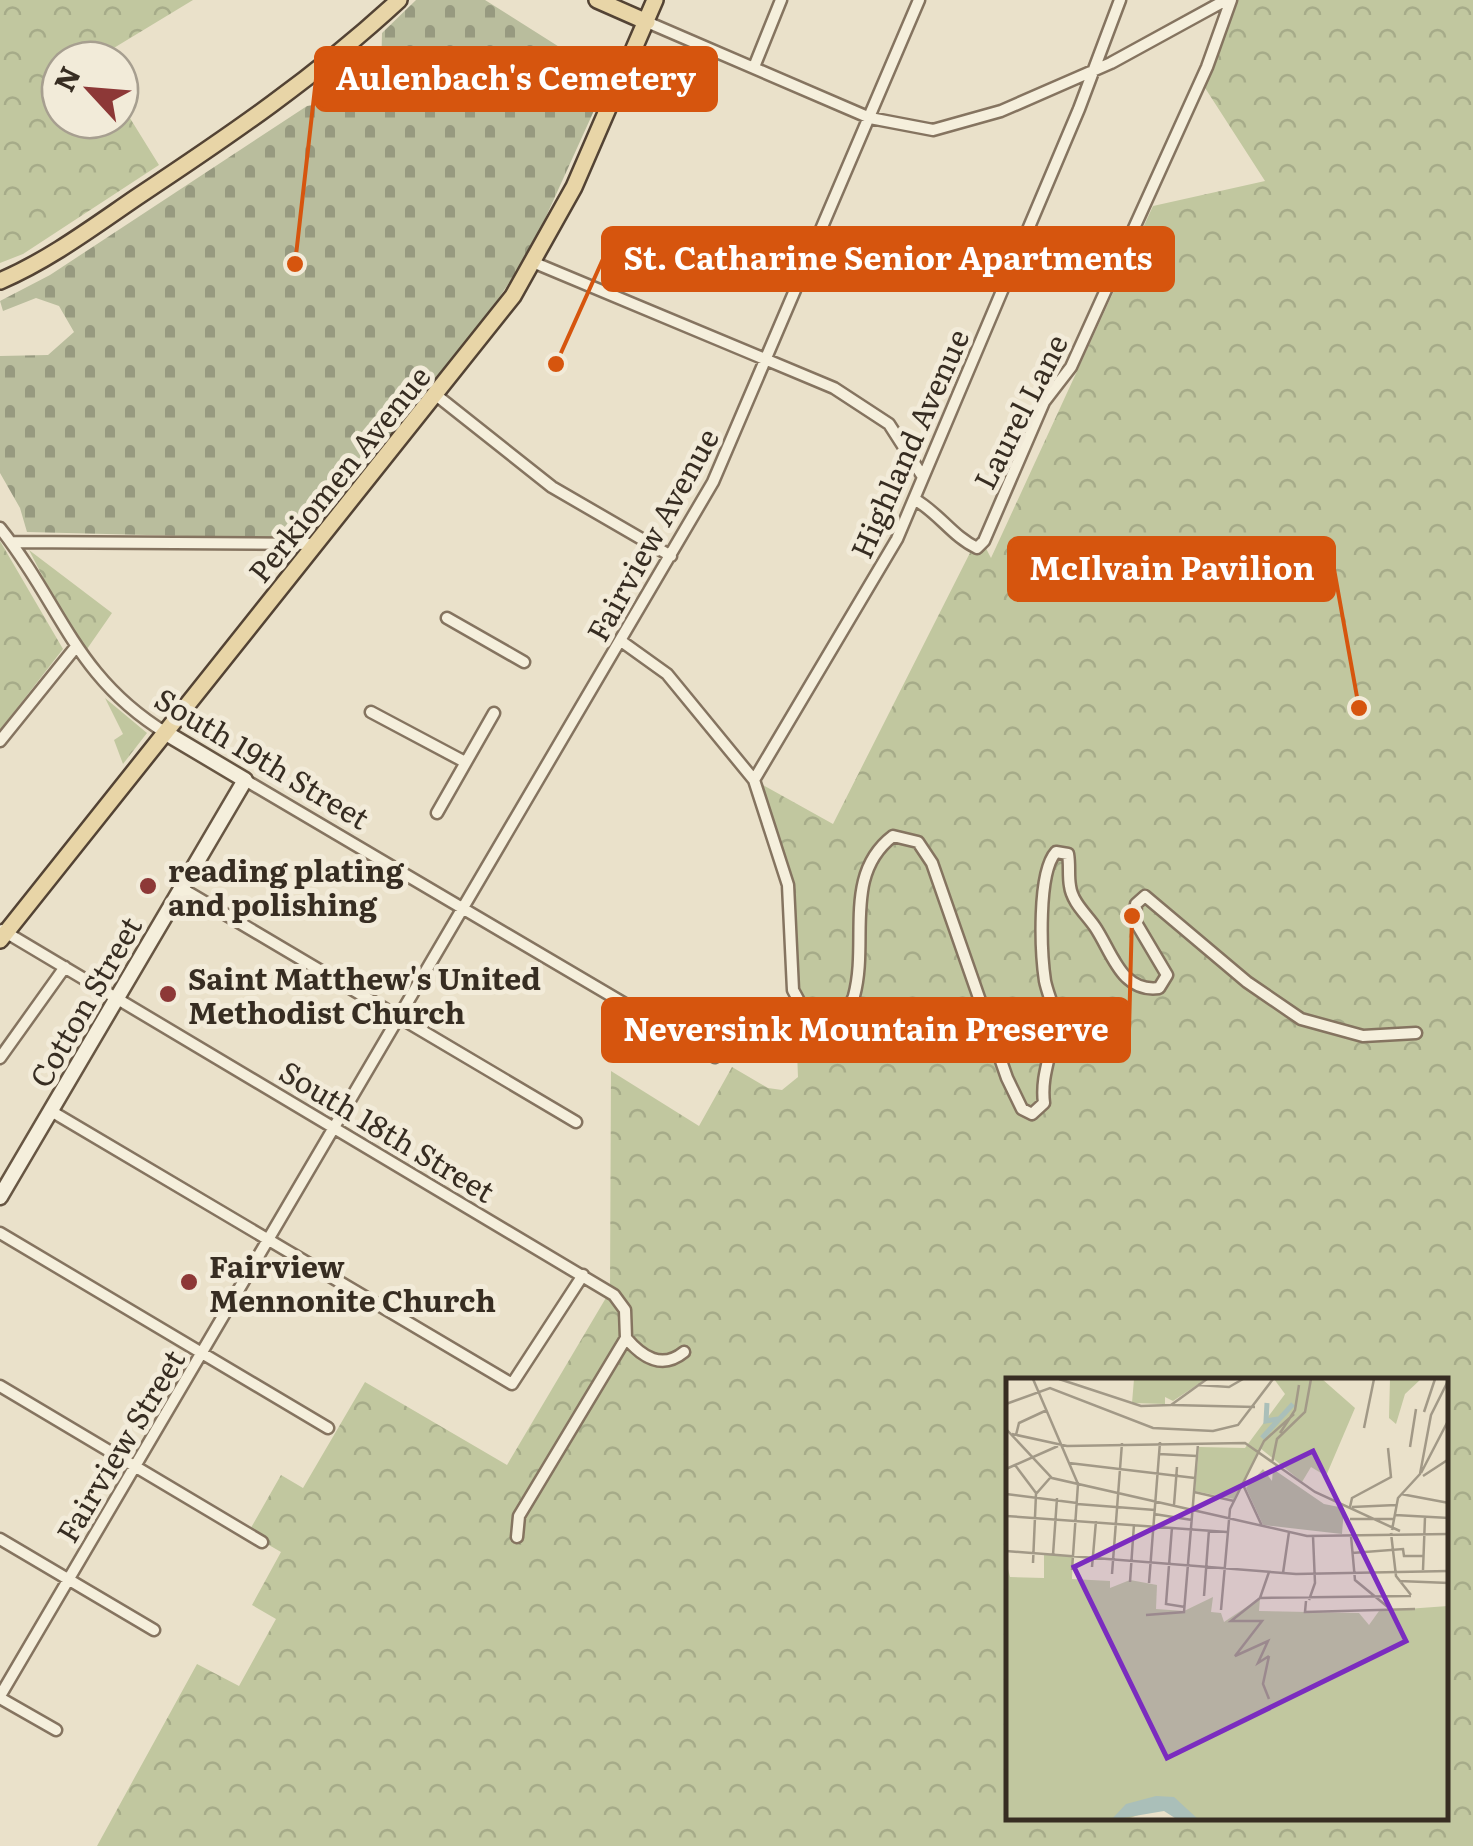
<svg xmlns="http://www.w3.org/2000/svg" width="1473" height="1846" font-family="Literata,serif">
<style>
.cemetery{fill:url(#cemetery-stones)}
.park{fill:url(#park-crowns);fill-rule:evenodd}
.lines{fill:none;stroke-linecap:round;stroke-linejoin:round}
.street-casing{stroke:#857460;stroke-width:15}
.secondary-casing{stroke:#675643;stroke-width:19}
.primary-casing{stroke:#534334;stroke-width:20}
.street{stroke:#f5efdc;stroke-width:10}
.secondary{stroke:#f5efdc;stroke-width:14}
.primary{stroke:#e8d5a7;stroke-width:15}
.poi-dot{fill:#8d3837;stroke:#f2ebd9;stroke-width:4}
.labels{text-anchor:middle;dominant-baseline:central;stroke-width:10;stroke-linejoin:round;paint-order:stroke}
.street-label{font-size:30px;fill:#372d22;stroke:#f2ebd9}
.poi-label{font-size:30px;font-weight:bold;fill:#372d22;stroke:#f2ebd9;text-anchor:start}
.inset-river{fill:none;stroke:#aabfb9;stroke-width:5}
.inset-road{fill:none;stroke:#a29987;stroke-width:2.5}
.view{fill:#7b2cbf;fill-opacity:0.15;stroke:#7b2cbf;stroke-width:5}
.inset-edge{fill:none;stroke:#372d22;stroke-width:5}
.leader{fill:none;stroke:#d6550e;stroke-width:4}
.callout-dot{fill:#d6550e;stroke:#f2ebd9;stroke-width:4}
.callout{fill:#d6550e;stroke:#d6550e;stroke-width:4}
.callout-label{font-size:32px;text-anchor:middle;font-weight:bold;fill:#fff}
</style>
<defs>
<pattern id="cemetery-stones" width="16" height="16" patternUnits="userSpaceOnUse" patternTransform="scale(2.5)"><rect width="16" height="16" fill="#b9bd9d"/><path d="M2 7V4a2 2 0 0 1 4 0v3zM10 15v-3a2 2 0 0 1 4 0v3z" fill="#979a80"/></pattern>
<pattern id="park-crowns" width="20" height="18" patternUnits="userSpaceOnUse" patternTransform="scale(2.5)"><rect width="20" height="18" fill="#c1c79f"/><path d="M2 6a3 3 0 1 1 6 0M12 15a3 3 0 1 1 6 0" fill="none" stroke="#a6ab89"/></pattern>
</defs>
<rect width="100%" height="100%" fill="#eae1ca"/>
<!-- cemetery -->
<path class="cemetery" d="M 416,0 L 485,0 L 572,55 L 611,73 L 530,252 L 490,311 L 309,539 L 27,532 L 20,508 L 0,473 L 0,356 L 48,355 L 74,332 L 59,306 L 36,298 L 3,311 L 0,301 L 50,275 L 307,106 L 366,96 L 381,73 L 382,33 Z"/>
<!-- park -->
<path class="park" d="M 0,0 L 193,0 L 94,60 L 60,60 L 60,120 L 120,120 L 120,102 L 159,165 L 23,254 L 0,263 Z
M 1232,0 L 1473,0 L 1473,1846 L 97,1846 L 197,1664 L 239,1686 L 276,1619 L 252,1605 L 281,1552 L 248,1533 L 281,1475 L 303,1488 L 365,1382 L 507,1465 L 610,1291 L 611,1071 L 699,1126 L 732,1067 L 768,1088 L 782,1090 L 798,1077 L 791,902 L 754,780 L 833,824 L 979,535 L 991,558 L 1153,206 L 1265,181 L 1198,77 ZM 1008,1381 L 1446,1381 L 1446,1818 L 1008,1818 Z
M 0,541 L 63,649 L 0,730 Z
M 29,550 L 112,613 L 87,649 L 71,632 Z
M 105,698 L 147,733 L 123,764 L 114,740 L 123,734 Z"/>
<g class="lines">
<defs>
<path id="street" d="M 647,22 L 870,118 L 933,130 L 1001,111 L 1111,63 L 1226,0
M 754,67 L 781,0
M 535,263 L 834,388 L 889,424 L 923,477
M 436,395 L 552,487 L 671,556
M 914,499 C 938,512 953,537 977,548 L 984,541 L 1044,402 L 1071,367 L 1207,67 L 1231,0
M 0,528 C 62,606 74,676 166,733
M 12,542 L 315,544
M 447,618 L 524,662
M 621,641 L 667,674 L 754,780 L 788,885 L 793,990 L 813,1027 L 834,1029 C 841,1019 850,1008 854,996 C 869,941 842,875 893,836 L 918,842 L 932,863 L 1007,1078 L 1022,1109 L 1032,1114 L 1044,1103 C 1040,1072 1055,1049 1055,1019 C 1054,1006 1048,995 1045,981 C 1041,954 1037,873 1056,852 L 1068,854 C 1070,865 1068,875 1070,886 C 1072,902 1086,914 1095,927 C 1112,952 1121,993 1159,988 L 1167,975 L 1135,921 L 1136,904 L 1145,896 L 1247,982 L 1301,1019 L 1363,1036 L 1416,1033
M 371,712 L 465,762
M 0,741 L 75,648
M 245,780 L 715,1057
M 754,780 L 897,539 L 1079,109 L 1120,0
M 437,813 L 494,713
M 181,888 L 576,1122
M 2,930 L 614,1295 L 625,1310 L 626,1338 L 519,1516 L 517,1537
M 0,1058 L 65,967
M 51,1111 L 512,1384 L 583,1275
M 0,1233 L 328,1428
M 626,1338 C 642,1357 662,1370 684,1352
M 0,1386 L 262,1542
M 0,1539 L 154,1630
M 0,1696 L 713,482 L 919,0
M 0,1698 L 56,1730"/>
<path id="secondary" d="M 0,1197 L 245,780 L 166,733"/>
<path id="primary" d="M 597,0 L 647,22
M 0,281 C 49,260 93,227 137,197 C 229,136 317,76 399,0
M 0,940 L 513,296 L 574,187 L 655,0"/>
</defs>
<!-- street casing -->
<use href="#street" class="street-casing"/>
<!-- secondary casing -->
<use href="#secondary" class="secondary-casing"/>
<!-- primary casing -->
<use href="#primary" class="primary-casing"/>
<!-- street -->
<use href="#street" class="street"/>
<!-- secondary -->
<use href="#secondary" class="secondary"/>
<!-- primary -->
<use href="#primary" class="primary"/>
</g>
<!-- markers -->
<g class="poi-dot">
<circle cx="148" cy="886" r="10"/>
<circle cx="168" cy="994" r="10"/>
<circle cx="189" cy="1282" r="10"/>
</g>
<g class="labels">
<!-- street labels -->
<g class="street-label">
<text transform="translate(1019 411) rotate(-63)">Laurel Lane</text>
<text transform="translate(908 443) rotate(-66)">Highland Avenue</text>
<text transform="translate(338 473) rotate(-51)">Perkiomen Avenue</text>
<text transform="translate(651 534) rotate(-61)">Fairview Avenue</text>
<text transform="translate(263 757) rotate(31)">South 19th Street</text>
<text transform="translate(84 1001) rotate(-60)">Cotton Street</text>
<text transform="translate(388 1130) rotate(31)">South 18th Street</text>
<text transform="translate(119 1445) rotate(-59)">Fairview Street</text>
</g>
<!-- poi labels -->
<g class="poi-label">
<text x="168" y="869">reading plating<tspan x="168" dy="34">and polishing</tspan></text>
<text x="188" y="977">Saint Matthew's United<tspan x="188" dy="34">Methodist Church</tspan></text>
<text x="209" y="1265">Fairview<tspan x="209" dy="34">Mennonite Church</tspan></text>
</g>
</g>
<!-- overview -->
<g transform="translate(1006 1378)">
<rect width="442" height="442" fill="#eae1ca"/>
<path d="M 384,1 L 415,1 L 399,16 L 390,46 L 383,40 Z" fill="#c1c79f"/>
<path d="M 257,91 L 266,103 L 267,91 L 318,126 L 338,130 L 336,156 L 257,147 L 240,110 Z" fill="#b9bd9d"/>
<path d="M 128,1 L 200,1 L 167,23 L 159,19 L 159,26 L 126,25 ZM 268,1 L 316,1 L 349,30 L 320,98 L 305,89 L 296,104 L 254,70 L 228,121 L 189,113 L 193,69 L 239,70 L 279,16 ZM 38,176 L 67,178 L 66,201 L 104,203 L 104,210 L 124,202 L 151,207 L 150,231 L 178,233 L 207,219 L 205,234 L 215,235 L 218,244 L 254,220 L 253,233 L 353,235 L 363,247 L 373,233 L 442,228 L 442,442 L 184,442 L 161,427 L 118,442 L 0,442 L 0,183 L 4,199 L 38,200 Z" fill="#c1c79f"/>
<path d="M 150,418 L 168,419 L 193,442 L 172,442 L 158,433 L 105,442 L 120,426 Z" fill="#aabfb9"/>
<path class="inset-river" d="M 261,25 L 260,43 L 272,41M 256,60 L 287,26"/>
<path class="inset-road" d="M 27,1 L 72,106 L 66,192M 53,1 L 135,28 L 165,27 L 201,1M 192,7 L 223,9 L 237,1M 0,26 L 44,10 L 147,50 L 207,53 L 232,47 L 267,1M 166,27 L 249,29M 418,34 L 429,1M 358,50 L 368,1M 0,51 L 46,100 L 301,158 L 443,156M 274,55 L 289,32 L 293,7M 6,56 L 61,68 L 239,65 L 309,114 L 394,153M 10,57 L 13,45 L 41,32M 404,69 L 410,31M 153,76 L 191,78M 63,85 L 189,100M 266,85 L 271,61 L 299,34 L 305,1M 9,87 L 30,115M 0,91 L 52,68M 415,95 L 443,41M 417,98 L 443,81M 238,109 L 256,148M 188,114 L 228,123M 0,116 L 71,125M 395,116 L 443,125M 71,126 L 149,132M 168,127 L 171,89M 344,129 L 346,120 L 385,99 L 382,70M 346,129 L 390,127M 148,136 L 186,142M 389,137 L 443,140M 0,138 L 221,154M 344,141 L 387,141M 166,149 L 160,226 L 179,229M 386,152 L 392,120 L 414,96 L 425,37 L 443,1M 385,155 L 390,198 L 405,217M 345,158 L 349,202 L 383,230M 0,173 L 290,196 L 443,193M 346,175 L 397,171 L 398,178 L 418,178M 47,177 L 51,120M 27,185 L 30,116 L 44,100M 86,189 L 90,143M 417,192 L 419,139M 263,194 L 254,220 L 225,243 L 256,243 L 229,278 L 262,263 L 252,285 L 263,278M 277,195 L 283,154M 106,196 L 116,65M 393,203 L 443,205M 124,204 L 128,146M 143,205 L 154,64M 198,218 L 203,152M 254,220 L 405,218M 303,222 L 309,205 L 307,158M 300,223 L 299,234 L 409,231M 215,232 L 224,131 L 258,63 L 288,36M 140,237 L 178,234 L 192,66M 263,321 L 257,306 L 263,278"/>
<path class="view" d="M 307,73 L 400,263 L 161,380 L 68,189 Z"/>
<rect width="442" height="442" class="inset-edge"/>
</g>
<!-- callouts -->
<path class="leader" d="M295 264L316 79M556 364L603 259M1359 708L1334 569M1132 916L1129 1030"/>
<g class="callout-dot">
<circle cx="295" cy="264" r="10"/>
<circle cx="556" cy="364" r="10"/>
<circle cx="1359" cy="708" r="10"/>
<circle cx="1132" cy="916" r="10"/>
</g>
<g class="callout">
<rect x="316" y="48" width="400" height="62" rx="10"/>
<rect x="603" y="228" width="570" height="62" rx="10"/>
<rect x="1009" y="538" width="325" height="62" rx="10"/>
<rect x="603" y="999" width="526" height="62" rx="10"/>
</g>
<g class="callout-label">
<text x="516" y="90">Aulenbach's Cemetery</text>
<text x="888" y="270">St. Catharine Senior Apartments</text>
<text x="1172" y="580">McIlvain Pavilion</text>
<text x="866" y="1041">Neversink Mountain Preserve</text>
</g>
<!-- north arrow -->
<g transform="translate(90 90) rotate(296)"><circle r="48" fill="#f2ebd9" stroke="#a79f90" stroke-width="2.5"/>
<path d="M0-8L18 38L0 25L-18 38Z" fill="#8d3837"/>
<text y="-15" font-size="28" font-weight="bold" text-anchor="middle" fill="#372d22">N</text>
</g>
</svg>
